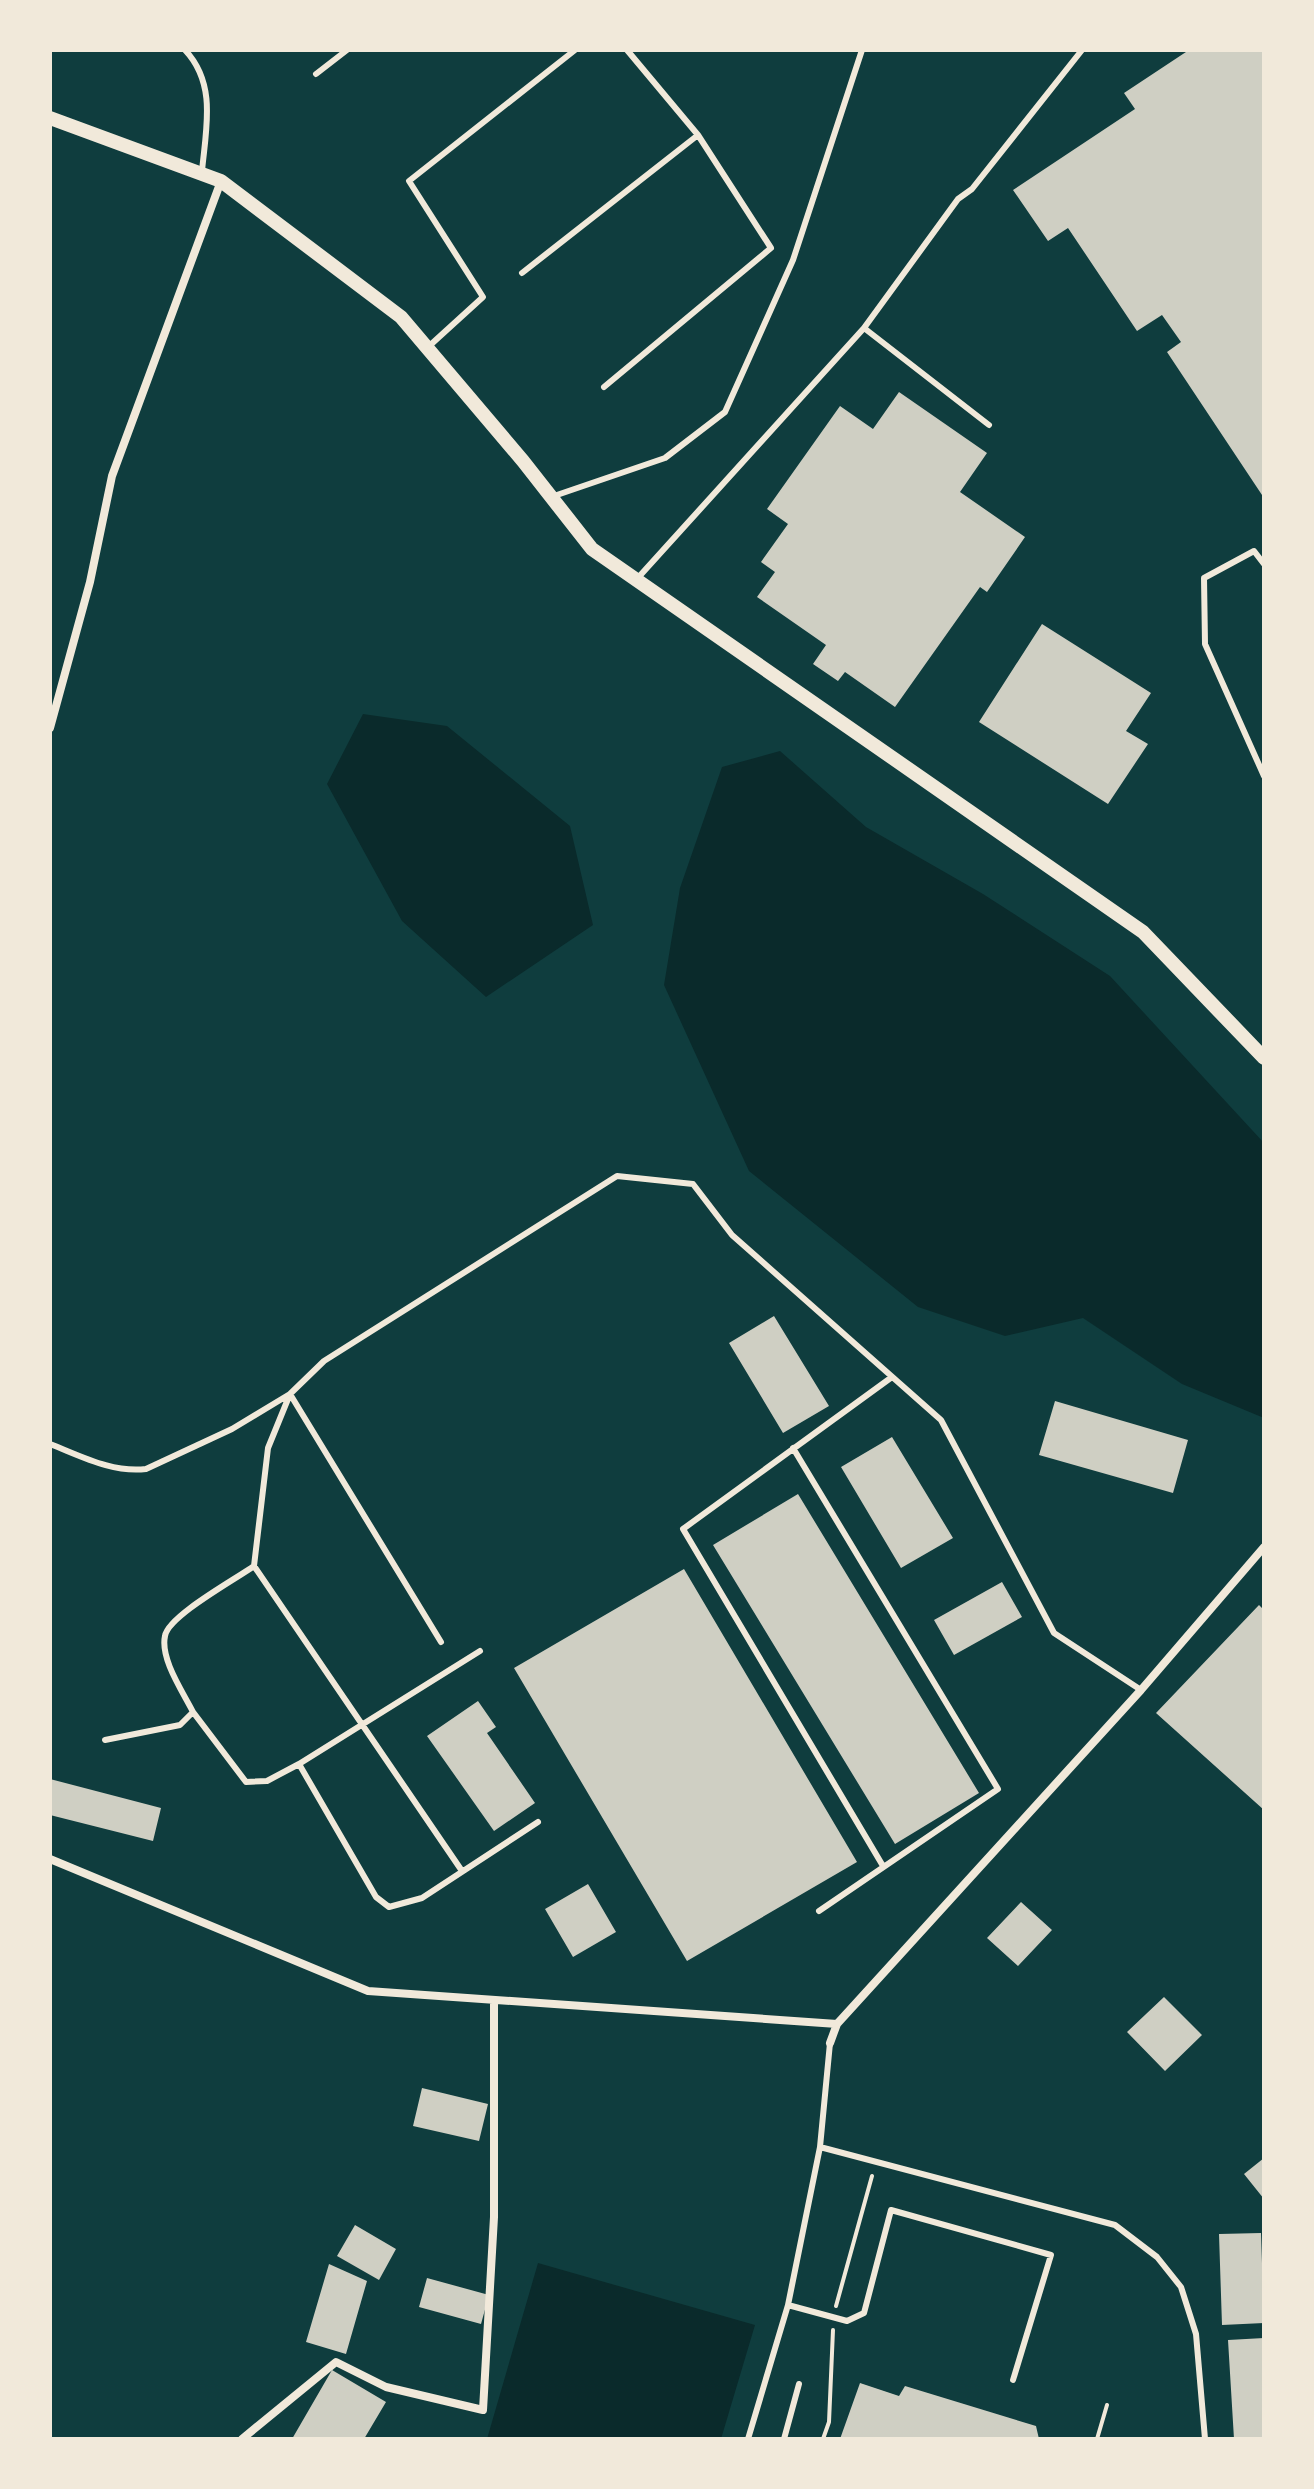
<svg xmlns="http://www.w3.org/2000/svg" width="1314" height="2489" font-family="'PT Serif',serif">
<style>
.water{fill:#0a2a2b}
.building{fill:#cfcfc3}
.lines{fill:none;stroke-linecap:round;stroke-linejoin:round}
.path{stroke:#f1e9da;stroke-width:4}
.service{stroke:#f1e9da;stroke-width:6}
.minor{stroke:#f1e9da;stroke-width:8}
.tertiary{stroke:#f1e9da;stroke-width:14}
</style>
<rect width="100%" height="100%" fill="#0f3d3e"/>
<!-- water -->
<path class="water" d="M 363,714 L 447,726 L 570,826 L 593,925 L 486,997 L 402,921 L 327,784 Z
M 780,751 L 866,827 L 983,894 L 1110,976 L 1264,1143 L 1264,1418 L 1182,1384 L 1083,1318 L 1005,1336 L 918,1307 L 749,1171 L 664,985 L 680,888 L 722,767 Z
M 538,2263 L 755,2325 L 721,2439 L 487,2439 Z"/>
<!-- building -->
<path class="building" d="M 1189,50 L 1264,50 L 1264,498 L 1167,352 L 1181,342 L 1162,315 L 1137,331 L 1068,228 L 1048,241 L 1013,190 L 1135,109 L 1124,93 Z
M 899,392 L 987,453 L 960,492 L 1025,537 L 987,592 L 980,587 L 895,707 L 845,672 L 838,681 L 813,664 L 826,645 L 757,597 L 775,572 L 761,562 L 788,524 L 767,509 L 840,406 L 873,429 Z
M 1042,624 L 1151,693 L 1126,731 L 1148,744 L 1108,804 L 979,722 Z
M 774,1316 L 829,1406 L 783,1433 L 729,1343 Z
M 1055,1401 L 1188,1440 L 1173,1493 L 1039,1455 Z
M 892,1437 L 953,1538 L 901,1568 L 841,1467 Z
M 798,1494 L 979,1793 L 895,1844 L 713,1545 Z
M 684,1569 L 857,1862 L 687,1961 L 514,1668 Z
M 1002,1582 L 1022,1617 L 954,1655 L 934,1620 Z
M 1259,1605 L 1264,1610 L 1264,1810 L 1156,1713 Z
M 478,1701 L 496,1727 L 487,1733 L 535,1803 L 494,1831 L 427,1736 Z
M 50,1779 L 161,1808 L 153,1841 L 50,1815 Z
M 588,1884 L 616,1932 L 573,1957 L 545,1909 Z
M 1021,1902 L 1052,1930 L 1018,1966 L 987,1938 Z
M 1164,1997 L 1202,2035 L 1165,2071 L 1127,2032 Z
M 422,2088 L 488,2104 L 479,2141 L 413,2126 Z
M 1264,2158 L 1264,2199 L 1244,2174 Z
M 355,2225 L 396,2249 L 379,2280 L 337,2256 Z
M 1261,2233 L 1264,2323 L 1222,2325 L 1219,2234 Z
M 329,2264 L 367,2281 L 346,2354 L 306,2342 Z
M 427,2278 L 489,2295 L 481,2324 L 419,2307 Z
M 1264,2338 L 1264,2439 L 1234,2439 L 1228,2340 Z
M 332,2370 L 386,2402 L 364,2439 L 292,2439 Z
M 860,2383 L 899,2396 L 905,2386 L 1036,2426 L 1039,2439 L 840,2439 Z"/>
<g class="lines">
<!-- path -->
<path class="path" d="M 836,2306 L 872,2176
M 823,2439 L 829,2422 L 833,2330
M 1097,2439 L 1107,2405"/>
<!-- service -->
<path class="service" d="M 185,50 C 217,84 206,128 202,171
M 316,74 L 347,50
M 522,273 L 698,135
M 864,328 L 958,199 L 972,189 L 1082,50
M 427,348 L 483,297 L 409,181 L 575,50
M 604,387 L 771,248 L 698,135 L 627,50
M 551,497 L 665,458 L 725,412 L 793,260 L 862,50
M 1264,564 L 1254,551 L 1204,578 L 1205,644 L 1264,776
M 636,580 L 864,328 L 989,425
M 50,1444 C 81,1456 112,1473 146,1469 L 232,1429 L 290,1394 L 441,1642
M 793,1448 L 998,1789 L 819,1911
M 254,1566 L 462,1871
M 193,1712 L 246,1782 L 267,1781 L 299,1764 L 480,1651
M 105,1740 L 180,1725 L 193,1712 C 183,1692 160,1659 165,1636 C 168,1616 236,1579 254,1566 L 268,1448 L 290,1394 L 324,1361 L 617,1176 L 693,1184 L 732,1235 L 941,1420 L 1054,1633 L 1141,1690
M 299,1764 L 376,1897 L 389,1907 L 422,1898 L 538,1822
M 883,1866 L 683,1529 L 892,1377
M 820,2147 L 1115,2225 L 1157,2257 L 1181,2287 L 1196,2334 L 1205,2439
M 788,2305 L 820,2147 L 830,2043
M 748,2439 L 788,2305 L 847,2321 L 864,2313 L 891,2210 L 1051,2255 L 1013,2380
M 784,2439 L 799,2384"/>
<!-- minor -->
<path class="minor" d="M 50,728 L 90,582 L 112,476 L 221,181
M 50,1859 L 368,1991 L 837,2024
M 830,2043 L 837,2024 L 1141,1690 L 1264,1547
M 242,2439 L 336,2362 L 386,2387 L 483,2410 L 494,2217 L 494,2002"/>
<!-- tertiary -->
<path class="tertiary" d="M 50,118 L 221,181 L 401,317 L 523,461 L 592,549 L 1143,932 L 1264,1058"/>
</g>
<!-- border -->
<rect width="1314" height="2489" fill="none" stroke="#f1e9da" stroke-width="104"/>
</svg>
